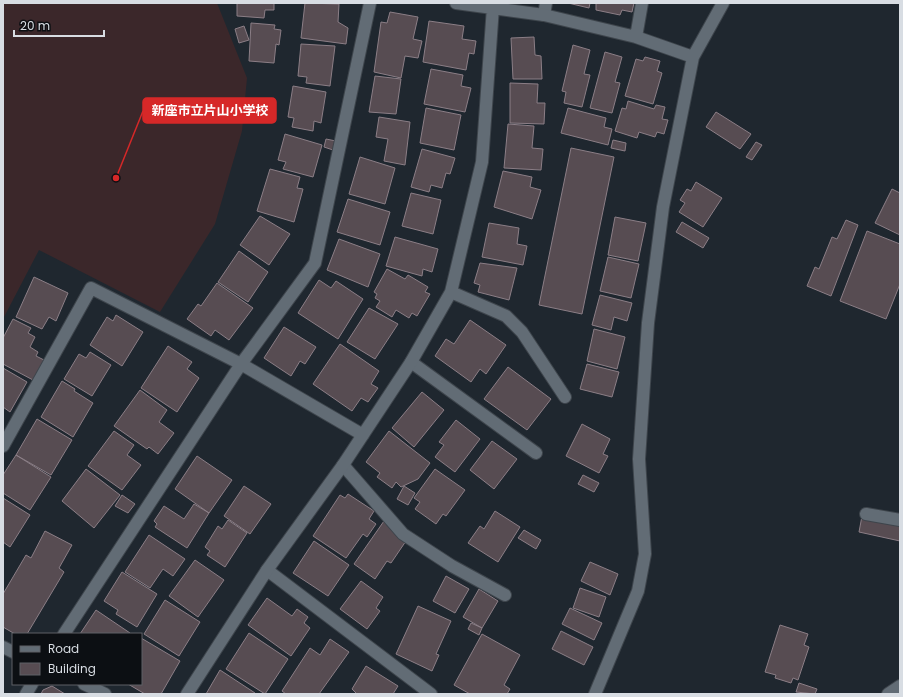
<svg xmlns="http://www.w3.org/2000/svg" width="903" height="697" font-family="Poppins,'Noto Sans JP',sans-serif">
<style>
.education{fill:#3b272a}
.building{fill:#574c52;stroke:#8b7e86}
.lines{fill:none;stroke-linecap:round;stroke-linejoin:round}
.service-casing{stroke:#3e454c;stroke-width:14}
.minor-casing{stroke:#3e454c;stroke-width:14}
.service{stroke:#626c75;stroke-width:12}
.minor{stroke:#626c75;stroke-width:12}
.leader{fill:none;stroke:#d62828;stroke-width:1.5}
.callout-dot{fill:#d62828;stroke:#0c0f13;stroke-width:1.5}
.callout{fill:#d62828;stroke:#d62828;stroke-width:1.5}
.callout-label{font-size:13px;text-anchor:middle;font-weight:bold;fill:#fff}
</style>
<rect width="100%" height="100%" fill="#1f272f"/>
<!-- education -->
<path class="education" d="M 3,3 L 217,3 L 247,78 L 242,131 L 215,224 L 160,312 L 39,250 L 3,319 Z"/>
<!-- building -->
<path class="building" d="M 237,3 L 274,3 L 274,10 L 265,10 L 264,18 L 237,16 Z
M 305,3 L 339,4 L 338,22 L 348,28 L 346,44 L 301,38 Z
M 568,3 L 590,3 L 589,8 Z
M 596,3 L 634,3 L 632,12 L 622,10 L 620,15 L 596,10 Z
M 390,12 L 418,17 L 413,39 L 422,41 L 418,58 L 405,56 L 401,78 L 374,72 L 381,22 L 387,23 Z
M 429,21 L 464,26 L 462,39 L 476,41 L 474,54 L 469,53 L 466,70 L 423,62 Z
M 251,23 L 275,25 L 274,29 L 281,30 L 279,45 L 276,44 L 274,63 L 249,61 Z
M 244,26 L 249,40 L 239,43 L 235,29 Z
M 534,37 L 535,55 L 541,56 L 542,79 L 513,79 L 511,38 Z
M 301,44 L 335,46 L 330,86 L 306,83 L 307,77 L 298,76 Z
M 573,45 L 590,50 L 584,74 L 590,75 L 582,107 L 564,103 L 566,92 L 562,91 Z
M 605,52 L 622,57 L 615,82 L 620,83 L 612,113 L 590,108 Z
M 645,57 L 660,61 L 657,71 L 662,73 L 653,104 L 625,96 L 636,59 L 643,61 Z
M 431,69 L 463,75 L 461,86 L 471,88 L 465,112 L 424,104 Z
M 375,76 L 401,79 L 396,114 L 369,112 Z
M 510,83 L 538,84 L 537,103 L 545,103 L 544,124 L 510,123 Z
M 293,86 L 326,92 L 321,123 L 314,121 L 313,131 L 292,127 L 294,118 L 288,117 Z
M 628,101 L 654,109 L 656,105 L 665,107 L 662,119 L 668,120 L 664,134 L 657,132 L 655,137 L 639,132 L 637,138 L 615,131 L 622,108 L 626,109 Z
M 426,108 L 461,115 L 454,150 L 420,143 Z
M 568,108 L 606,118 L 604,127 L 612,129 L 608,145 L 561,133 Z
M 716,112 L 751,134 L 740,149 L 706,127 Z
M 379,117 L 410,122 L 405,165 L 384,161 L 388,139 L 376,137 Z
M 508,124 L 534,126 L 532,148 L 543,149 L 541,170 L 504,168 Z
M 285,134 L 322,145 L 313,177 L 283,169 L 286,162 L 278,160 Z
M 326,139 L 336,141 L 333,150 L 324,147 Z
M 613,140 L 626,143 L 625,151 L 611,148 Z
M 756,142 L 762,145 L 752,160 L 746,157 Z
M 571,148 L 614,157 L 582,314 L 539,305 Z
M 422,149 L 455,158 L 450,174 L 446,173 L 442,188 L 431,185 L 429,192 L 411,187 Z
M 360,157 L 395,168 L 385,204 L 349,194 Z
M 270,169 L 300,177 L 297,188 L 303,189 L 294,222 L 257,211 Z
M 503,171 L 532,177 L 530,187 L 541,190 L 532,219 L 494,207 Z
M 696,182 L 722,198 L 703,227 L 679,212 L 685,203 L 680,200 L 687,189 L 691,191 Z
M 892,189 L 900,193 L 900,235 L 875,223 Z
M 411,193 L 441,200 L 433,234 L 402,226 Z
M 348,199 L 390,212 L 380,245 L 337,232 Z
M 260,216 L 290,234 L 269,265 L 240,245 Z
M 615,217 L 646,223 L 638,261 L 608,255 Z
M 846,220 L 858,225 L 831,296 L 807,286 L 815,267 L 819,269 L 832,237 L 837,239 Z
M 682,222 L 709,238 L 703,248 L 676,232 Z
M 489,223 L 519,228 L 517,244 L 527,246 L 523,265 L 482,257 Z
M 867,231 L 900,244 L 900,284 L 886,319 L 840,301 Z
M 395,237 L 438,249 L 432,272 L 423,269 L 422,276 L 386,266 Z
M 339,239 L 380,254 L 368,287 L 327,270 Z
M 239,251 L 268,272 L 248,302 L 218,282 Z
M 608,257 L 639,264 L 631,298 L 600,291 Z
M 480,263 L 517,268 L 509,300 L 478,292 L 480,285 L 474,283 Z
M 387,269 L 405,279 L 408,275 L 428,287 L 425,292 L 430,294 L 417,316 L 412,313 L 409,318 L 396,310 L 392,317 L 376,307 L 380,301 L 375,298 L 377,294 L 374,292 Z
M 34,277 L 68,293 L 56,321 L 49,317 L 42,329 L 16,317 Z
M 319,280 L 331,288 L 336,281 L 363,299 L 338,339 L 298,313 Z
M 217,283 L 253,308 L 229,340 L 215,330 L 211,336 L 187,319 L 198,304 L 201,306 Z
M 600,295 L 632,303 L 627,321 L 614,317 L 611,330 L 592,325 Z
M 369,308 L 398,324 L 375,359 L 347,342 Z
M 116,315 L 143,332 L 122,366 L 90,345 L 107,317 L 113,321 Z
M 13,319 L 31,328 L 28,333 L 35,337 L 30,347 L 38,352 L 36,356 L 44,360 L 33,380 L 3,364 L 3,338 Z
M 470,320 L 506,345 L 486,374 L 480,369 L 471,382 L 435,356 L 446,339 L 454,344 Z
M 284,327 L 316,347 L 305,364 L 300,361 L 291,376 L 264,358 Z
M 594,329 L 625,337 L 617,369 L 587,361 Z
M 340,344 L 379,371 L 371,384 L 378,388 L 368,402 L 361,398 L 352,411 L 313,384 Z
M 168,346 L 192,362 L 187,369 L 199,378 L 177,412 L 141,388 Z
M 90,352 L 111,365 L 92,396 L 64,379 L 79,354 L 86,358 Z
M 587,364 L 619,372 L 612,397 L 580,389 Z
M 508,367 L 551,399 L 527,430 L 484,399 Z
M 3,368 L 27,382 L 10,412 L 3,407 Z
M 62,381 L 75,389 L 74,391 L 93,403 L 73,437 L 41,417 Z
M 140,390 L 167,410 L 159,422 L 174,433 L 158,454 L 149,447 L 147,449 L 114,426 Z
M 422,392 L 444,410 L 414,447 L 392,428 Z
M 37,419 L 72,440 L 51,475 L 16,455 Z
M 456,420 L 480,439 L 455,472 L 435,457 L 444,445 L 439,442 Z
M 582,424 L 610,439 L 603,454 L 608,456 L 599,473 L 566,456 Z
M 114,431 L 134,445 L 127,455 L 141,465 L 122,490 L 88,466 Z
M 389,431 L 430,463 L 418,479 L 401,487 L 396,482 L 392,488 L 377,477 L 380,473 L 366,462 Z
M 492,441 L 517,459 L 494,489 L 470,470 Z
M 16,455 L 51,477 L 30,510 L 3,493 L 3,475 Z
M 197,456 L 232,480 L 209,513 L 175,489 Z
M 86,469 L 120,495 L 94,528 L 62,501 Z
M 435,469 L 465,490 L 446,516 L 443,514 L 436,524 L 415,509 L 420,502 L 414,498 Z
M 583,475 L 599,483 L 594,492 L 578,484 Z
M 244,486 L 271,504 L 250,534 L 224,516 Z
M 404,486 L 415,493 L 408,505 L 397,499 Z
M 348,494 L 374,511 L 369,519 L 376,524 L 367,537 L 363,534 L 346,558 L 313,536 L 340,495 L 345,498 Z
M 122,495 L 135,504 L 128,513 L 115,506 Z
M 3,498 L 30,515 L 10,547 L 3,542 Z
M 194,504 L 209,513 L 187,548 L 155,527 L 157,524 L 154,521 L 164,506 L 184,519 Z
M 495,511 L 520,527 L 498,562 L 468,543 L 480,526 L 484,529 Z
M 862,516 L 900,524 L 900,541 L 859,532 Z
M 228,520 L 247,533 L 225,567 L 207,555 L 210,551 L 205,547 L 218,526 L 222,529 Z
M 384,521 L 406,541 L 391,563 L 387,561 L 375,579 L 354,564 Z
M 524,530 L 541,540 L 536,549 L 518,538 Z
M 45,531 L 72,545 L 59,568 L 64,572 L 27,634 L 15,634 L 3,627 L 3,594 L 26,555 L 31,558 Z
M 149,535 L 185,559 L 173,576 L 163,569 L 150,588 L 125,572 Z
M 314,541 L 349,565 L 328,596 L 293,573 Z
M 195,560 L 224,580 L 198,617 L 169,596 Z
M 590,562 L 618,574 L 610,595 L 581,581 Z
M 122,572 L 157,594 L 137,627 L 116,614 L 118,610 L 104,601 Z
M 446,576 L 469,589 L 455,613 L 433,601 Z
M 361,581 L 383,597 L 376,608 L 380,611 L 367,629 L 340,609 Z
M 580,588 L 606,597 L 599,617 L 573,608 Z
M 479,589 L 498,601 L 482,628 L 463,617 Z
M 267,598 L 292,616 L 297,609 L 308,617 L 304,623 L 310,628 L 291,656 L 248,625 Z
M 165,600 L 200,622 L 179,656 L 144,634 Z
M 418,606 L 451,621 L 436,654 L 439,655 L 432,671 L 396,654 Z
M 570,608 L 602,623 L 594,640 L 562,624 Z
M 96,610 L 130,633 L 130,634 L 80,634 Z
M 471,623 L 482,628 L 479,635 L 468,629 Z
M 780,625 L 808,634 L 804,645 L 809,647 L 798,680 L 793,678 L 791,683 L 775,678 L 776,675 L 765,672 Z
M 561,631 L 593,647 L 584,665 L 552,649 Z
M 249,633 L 288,659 L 265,694 L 226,669 Z
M 482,634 L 520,655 L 504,685 L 510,689 L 507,694 L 470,694 L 454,685 Z
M 141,638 L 180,661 L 161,694 L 145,694 L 128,684 L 141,684 Z
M 330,639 L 349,652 L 319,694 L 286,694 L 282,691 L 310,648 L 320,655 Z
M 366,666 L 398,686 L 393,694 L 357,694 L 352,689 Z
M 220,670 L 255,693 L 255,694 L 206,694 Z
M 799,683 L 817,689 L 815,694 L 796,692 Z
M 52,686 L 65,694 L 41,694 L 43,690 Z"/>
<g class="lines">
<defs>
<path id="service" d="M 544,15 L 546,3
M 411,362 L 536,453
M 343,465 L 403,534 L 452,566 L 505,595
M 267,570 L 431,694"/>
<path id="minor" d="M 456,3 L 544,15 L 636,37 L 693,57 L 663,207 L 648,323 L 639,459 L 645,554 L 638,591 L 595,694
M 636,37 L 642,3
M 693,57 L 723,3
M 451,292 L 506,316 L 522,332 L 565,397
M 363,435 L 241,364 L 315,263 L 370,3
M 3,446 L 91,288 L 241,364 L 64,634
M 866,514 L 900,520
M 3,647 L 13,652
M 84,684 L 105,694
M 26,694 L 32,684
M 187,694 L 267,570 L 343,465 L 411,362 L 451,292 L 482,162 L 493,7
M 888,694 L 900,686"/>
</defs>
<!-- service casing -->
<use href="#service" class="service-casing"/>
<!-- minor casing -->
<use href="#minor" class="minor-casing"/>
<!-- service -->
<use href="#service" class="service"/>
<!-- minor -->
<use href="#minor" class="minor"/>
</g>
<!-- callouts -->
<path class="leader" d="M116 178L143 111"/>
<circle class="callout-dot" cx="116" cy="178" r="4"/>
<rect class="callout" x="143" y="98" width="133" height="25" rx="4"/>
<g class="callout-label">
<text x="210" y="115">新座市立片山小学校</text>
</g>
<!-- border -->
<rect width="903" height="697" fill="none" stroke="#d8dde3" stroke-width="8"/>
<!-- legend -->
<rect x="12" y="633" width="130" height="52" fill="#0c0f13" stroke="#5e6166"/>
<rect x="20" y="646" width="20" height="6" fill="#626c75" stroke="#5e6166"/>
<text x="48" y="653" font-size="12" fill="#d8dde3">Road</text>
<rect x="20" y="663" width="20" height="12" fill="#574c52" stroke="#5e6166"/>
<text x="48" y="673" font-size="12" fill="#d8dde3">Building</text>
<!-- scale -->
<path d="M14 30v6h90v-6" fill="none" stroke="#d8dde3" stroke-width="2"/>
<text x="20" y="30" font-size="12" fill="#d8dde3" stroke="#0c0f13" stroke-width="3" paint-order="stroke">20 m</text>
</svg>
